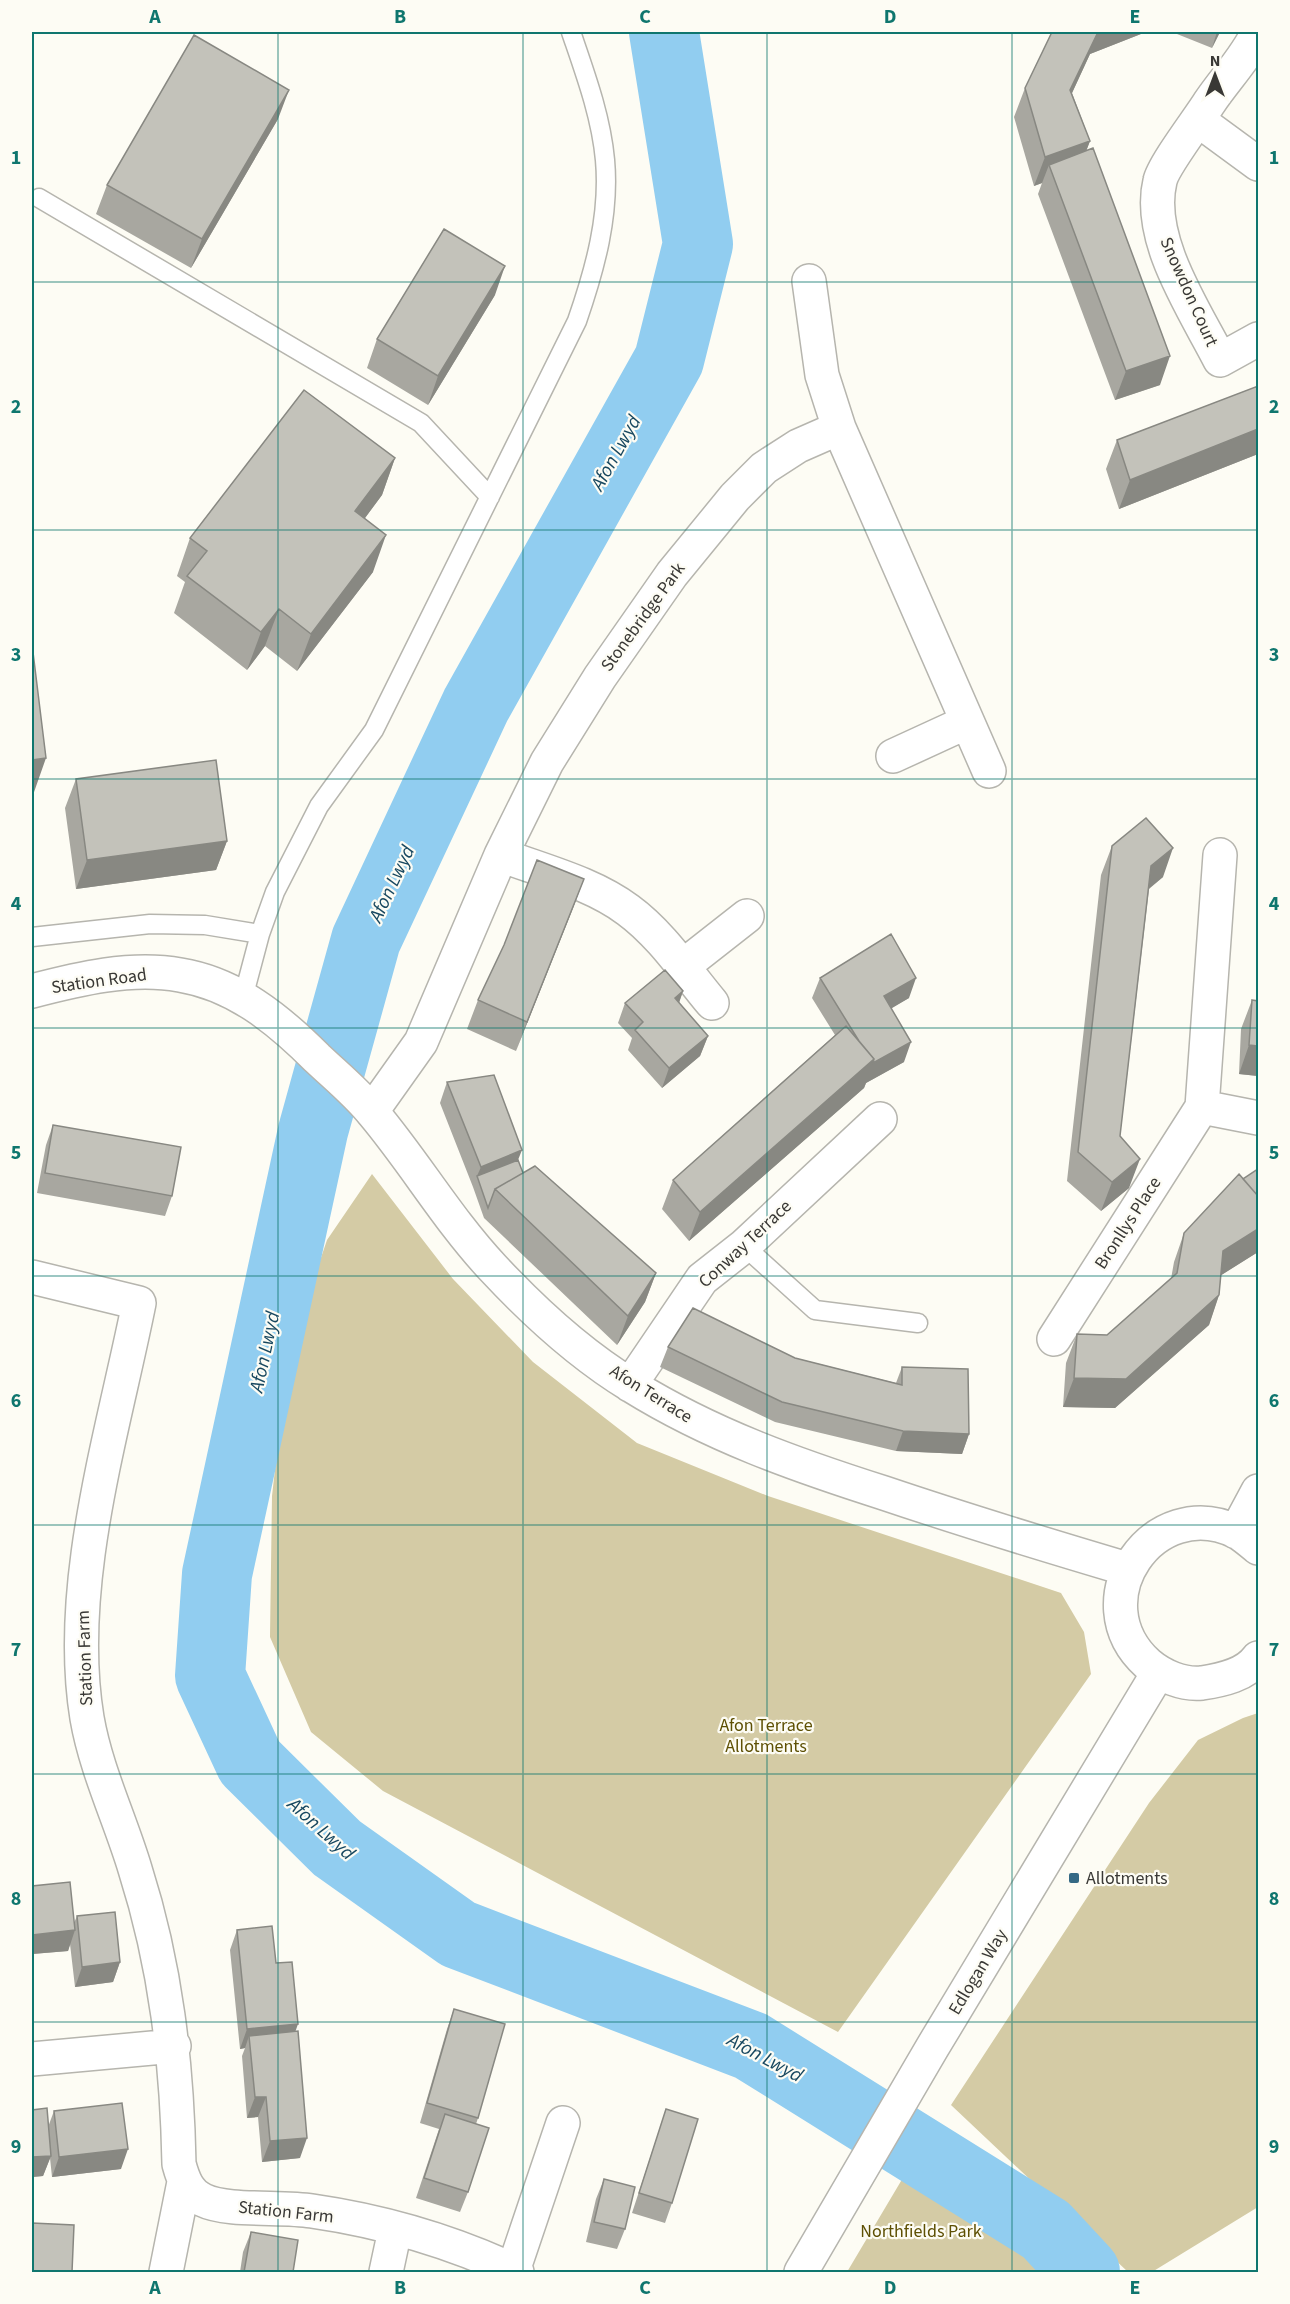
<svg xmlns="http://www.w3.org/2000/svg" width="1290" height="2304" font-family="'Source Sans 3',sans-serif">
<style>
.green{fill:#d4cba5}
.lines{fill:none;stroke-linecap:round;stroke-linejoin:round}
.river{stroke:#91cdf0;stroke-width:70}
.lane-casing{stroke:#b6b5ae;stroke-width:21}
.street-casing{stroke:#b6b5ae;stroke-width:36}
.secondary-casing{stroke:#b6b5ae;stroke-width:36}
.lane{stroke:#fff;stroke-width:18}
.street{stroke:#fff;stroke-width:33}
.secondary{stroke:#fff;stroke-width:33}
.wall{fill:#a8a7a0}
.shaded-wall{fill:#888882}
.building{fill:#c3c2ba;stroke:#888882;stroke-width:1.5}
.grid{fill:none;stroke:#0f766e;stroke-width:1.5;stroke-opacity:0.55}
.poi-dot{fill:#356985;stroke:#fdfcf4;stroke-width:2}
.labels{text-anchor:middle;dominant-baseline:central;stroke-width:4.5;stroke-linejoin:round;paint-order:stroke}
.street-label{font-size:18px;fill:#393835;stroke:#fdfcf4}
.park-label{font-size:18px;fill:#5e5004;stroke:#fdfcf4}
.poi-label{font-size:18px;fill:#393835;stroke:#fdfcf4;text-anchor:start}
.water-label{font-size:20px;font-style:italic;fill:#184860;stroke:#fdfcf4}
.neatline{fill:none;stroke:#0f766e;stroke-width:2}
.grid-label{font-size:20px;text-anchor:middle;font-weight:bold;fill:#0f766e}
</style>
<rect width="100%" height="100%" fill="#fdfcf4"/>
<!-- green -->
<path class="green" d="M 372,1174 L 453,1279 L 533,1362 L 637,1443 L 768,1496 L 1061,1593 L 1084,1632 L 1091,1674 L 838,2032 L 383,1791 L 311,1732 L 270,1637 L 272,1496 L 288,1355 L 327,1240 Z
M 1258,1713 L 1258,2207 L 1152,2272 L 1128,2272 L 951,2105 L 1149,1803 L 1198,1740 L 1243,1718 Z
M 907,2171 L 1047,2260 L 1056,2272 L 847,2272 Z"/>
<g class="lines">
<!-- river -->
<path class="river" d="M 664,32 L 698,244 L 669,360 L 476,705 L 366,940 L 313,1131 L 217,1574 L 210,1676 L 250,1762 L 337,1848 L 458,1934 L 751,2046 L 1046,2230 L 1085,2272"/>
<defs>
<path id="lane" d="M 39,198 L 421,423 L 490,497
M 32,937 L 150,924 L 205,925 L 260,934
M 243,998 L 260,934 L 275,892 L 319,806 L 374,730 L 577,321 C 595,269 610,215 605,160 C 601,116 585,73 571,32
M 744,1246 L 815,1310 L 918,1323"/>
<path id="street" d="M 1258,32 C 1246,58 1225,79 1209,103 C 1199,119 1163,166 1160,181 C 1146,239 1194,309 1220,360 L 1258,339
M 1198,120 L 1258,164
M 809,281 L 822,375 L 839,428 L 989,771
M 893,756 L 967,722
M 501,855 C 543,871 592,883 628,910 C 661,934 686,972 712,1003
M 1220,855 L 1202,1107 L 1258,1118
M 682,967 L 747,916
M 32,991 C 78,979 131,966 180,975 C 235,984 278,1019 317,1058 C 336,1076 357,1093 373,1113 C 415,1163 448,1220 493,1268 C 534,1312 581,1355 632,1386 C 711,1435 796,1465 884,1493 C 964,1520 1046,1545 1127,1569
M 372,1111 L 421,1042 L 501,855 L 547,762 L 600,677 L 672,574 L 735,497 L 764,468 L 798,446 L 839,428
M 32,1277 L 139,1303 C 113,1433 65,1585 87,1718 C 96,1770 120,1819 135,1869 C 166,1966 177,2063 179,2164 C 183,2179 188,2193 203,2200 C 227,2212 282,2206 312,2211 C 381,2221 453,2242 517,2272
M 1054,1339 L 1202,1107
M 630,1385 L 702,1279 L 744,1246 L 880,1119
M 32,2059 L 174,2046
M 513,2271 L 563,2123
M 166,2272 L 184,2182
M 386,2272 L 395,2230"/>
<path id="secondary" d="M 1236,1532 L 1258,1491
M 1258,1548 C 1252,1543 1244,1536 1237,1532 C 1154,1491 1078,1601 1148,1664 C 1162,1676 1183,1685 1202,1683 C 1222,1680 1246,1675 1258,1658
M 801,2272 L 932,2048 L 1158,1673"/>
</defs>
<!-- lane casing -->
<use href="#lane" class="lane-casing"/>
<!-- street casing -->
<use href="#street" class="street-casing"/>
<!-- secondary casing -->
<use href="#secondary" class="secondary-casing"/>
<!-- lane -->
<use href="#lane" class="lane"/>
<!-- street -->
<use href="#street" class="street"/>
<!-- secondary -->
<use href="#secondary" class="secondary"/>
</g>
<!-- wall -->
<path class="wall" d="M 1052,32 L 1146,32 L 1090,54 L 1072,93 L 1090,141 L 1086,151 L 1160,385 L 1115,400 L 1038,194 L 1042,183 L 1034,186 L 1014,117 L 1025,88 Z
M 1172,32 L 1220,32 L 1212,48 Z
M 278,119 L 191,268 L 96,214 L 107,185 Z
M 495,295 L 428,405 L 367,368 L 377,339 Z
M 1258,386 L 1258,454 L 1119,509 L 1106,469 L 1117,440 Z
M 395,458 L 382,495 L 365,518 L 373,572 L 297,671 L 265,646 L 247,670 L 174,613 L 185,582 L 177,576 L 190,538 Z
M 76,779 L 227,841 L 216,870 L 76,889 L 65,808 Z
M 1112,846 L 1163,877 L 1149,889 L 1120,1136 L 1129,1188 L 1101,1211 L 1067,1181 L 1101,875 Z
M 584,879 L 573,908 L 516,1051 L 467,1029 L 478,1000 Z
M 820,978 L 909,998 L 891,1008 L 904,1062 L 866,1083 L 864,1088 L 689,1241 L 662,1209 L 673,1180 L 835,1035 L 812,998 Z
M 683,991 L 679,1003 L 708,1036 L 700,1056 L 662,1088 L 628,1050 L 632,1038 L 618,1023 L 625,1003 Z
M 1252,1000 L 1258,1001 L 1258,1076 L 1239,1074 L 1241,1029 Z
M 447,1082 L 518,1160 L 523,1173 L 656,1273 L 645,1302 L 617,1345 L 484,1218 L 473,1187 L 440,1103 Z
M 53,1125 L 172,1196 L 165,1216 L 37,1193 L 46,1145 Z
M 1184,1233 L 1258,1252 L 1221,1275 L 1219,1295 L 1209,1325 L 1115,1408 L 1063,1407 L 1066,1363 L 1077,1334 L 1107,1335 L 1171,1279 L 1174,1262 Z
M 668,1347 L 795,1358 L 896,1383 L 902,1367 L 969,1434 L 962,1454 L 896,1451 L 775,1422 L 660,1367 Z
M 32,1886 L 74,1923 L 77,1916 L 120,1962 L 113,1982 L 75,1987 L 70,1944 L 68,1951 L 32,1954 Z
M 237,1930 L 276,1963 L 295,2032 L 300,2158 L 262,2162 L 258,2117 L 247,2118 L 242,2056 L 245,2048 L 240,2049 L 230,1950 Z
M 454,2009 L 478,2118 L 476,2124 L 468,2192 L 460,2212 L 416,2198 L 439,2129 L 420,2123 L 447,2029 Z
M 666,2109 L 672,2203 L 665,2223 L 632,2213 Z
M 32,2110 L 48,2127 L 54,2111 L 121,2169 L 52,2177 L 50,2158 L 43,2176 L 32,2177 Z
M 604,2179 L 625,2229 L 617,2249 L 586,2242 L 596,2199 Z
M 251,2232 L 293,2272 L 240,2272 L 243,2252 Z"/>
<!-- shaded-wall -->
<path class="shaded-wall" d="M 1098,32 L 1146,32 L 1090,54 L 1060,119 L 1070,90 Z
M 1217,32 L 1220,32 L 1212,48 Z
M 289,90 L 278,119 L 191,268 L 202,239 Z
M 1090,141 L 1079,170 L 1049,165 L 1042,183 L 1034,186 L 1045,157 Z
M 505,266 L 495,295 L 428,405 L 438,376 Z
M 1170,356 L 1160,385 L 1115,400 L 1126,371 Z
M 1258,429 L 1258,454 L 1119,509 L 1130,480 Z
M 395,458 L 382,495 L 342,549 L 355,511 Z
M 386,535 L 373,572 L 297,671 L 311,634 Z
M 279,609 L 265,646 L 247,670 L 261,632 Z
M 46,758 L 33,795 L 32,795 L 32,760 Z
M 227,841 L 216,870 L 76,889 L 87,860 Z
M 1173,848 L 1163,877 L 1141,895 L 1151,866 Z
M 584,879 L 573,908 L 516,1051 L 527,1022 Z
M 916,978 L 909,998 L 877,1017 L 884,996 Z
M 683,991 L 676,1011 L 675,998 Z
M 708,1036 L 700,1056 L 662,1088 L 669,1068 Z
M 911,1042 L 904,1062 L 866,1083 L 864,1088 L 689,1241 L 700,1212 L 874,1059 Z
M 1249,1045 L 1258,1046 L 1258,1076 L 1239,1074 Z
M 522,1150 L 514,1170 L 477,1176 L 481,1167 Z
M 1140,1159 L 1129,1188 L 1101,1211 L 1112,1182 Z
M 1258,1229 L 1258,1252 L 1212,1281 L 1223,1251 Z
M 656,1273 L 645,1302 L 617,1345 L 628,1316 Z
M 1219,1295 L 1209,1325 L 1115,1408 L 1063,1407 L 1074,1378 Z
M 903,1431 L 969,1434 L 962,1454 L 896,1451 Z
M 75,1930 L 68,1951 L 32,1954 L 32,1935 Z
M 120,1962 L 113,1982 L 75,1987 L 82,1967 Z
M 298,2024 L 291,2044 L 249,2036 L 245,2048 L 240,2049 L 247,2029 Z
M 255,2097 L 266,2097 L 258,2117 L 247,2118 Z
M 307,2138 L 300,2158 L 262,2162 L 270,2141 Z
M 128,2149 L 121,2169 L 52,2177 L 59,2157 Z
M 51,2156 L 43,2176 L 32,2177 L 32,2157 Z"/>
<!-- building -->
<path class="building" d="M 1052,32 L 1098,32 L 1070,90 L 1090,141 L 1045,157 L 1025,88 Z
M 194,35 L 289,90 L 202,239 L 107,185 Z
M 1093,148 L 1170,356 L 1126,371 L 1049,165 Z
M 444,229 L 505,266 L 438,376 L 377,339 Z
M 1258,386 L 1258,429 L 1130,480 L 1117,440 Z
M 304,390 L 395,458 L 355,511 L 386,535 L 311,634 L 279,609 L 261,632 L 187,576 L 207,551 L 190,538 Z
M 32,644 L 46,758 L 32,760 Z
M 216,760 L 227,841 L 87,860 L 76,779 Z
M 1146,818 L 1173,848 L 1151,866 L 1120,1136 L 1140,1159 L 1112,1182 L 1078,1152 L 1112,846 Z
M 537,860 L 584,879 L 527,1022 L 478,1000 L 504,945 Z
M 891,934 L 916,978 L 884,996 L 911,1042 L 873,1063 L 874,1059 L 859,1041 L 820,978 Z
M 665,970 L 683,991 L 675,998 L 708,1036 L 669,1068 L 635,1030 L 643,1022 L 625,1003 Z
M 1252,1000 L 1258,1001 L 1258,1046 L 1249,1045 Z
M 846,1026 L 874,1059 L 700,1212 L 673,1180 Z
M 494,1075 L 522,1150 L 481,1167 L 447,1082 Z
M 53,1125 L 181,1147 L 172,1196 L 45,1173 Z
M 518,1160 L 523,1173 L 495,1189 L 488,1208 L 477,1176 Z
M 535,1166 L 656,1273 L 628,1316 L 495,1189 Z
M 1258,1169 L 1258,1196 L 1243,1179 Z
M 1239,1174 L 1258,1196 L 1258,1229 L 1223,1251 L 1219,1295 L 1126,1379 L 1074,1378 L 1077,1334 L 1107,1335 L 1177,1273 L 1184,1233 Z
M 693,1308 L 795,1358 L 902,1385 L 902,1367 L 968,1369 L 969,1434 L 903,1431 L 782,1402 L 668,1347 Z
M 70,1882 L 75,1930 L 32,1935 L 32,1886 Z
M 115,1912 L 120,1962 L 82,1967 L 77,1916 Z
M 272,1926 L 276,1963 L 292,1962 L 298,2024 L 247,2029 L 237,1930 Z
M 454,2009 L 505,2024 L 478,2118 L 427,2103 Z
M 298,2031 L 307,2138 L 270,2141 L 266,2097 L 255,2097 L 249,2036 Z
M 122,2103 L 128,2149 L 59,2157 L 54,2111 Z
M 47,2108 L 51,2156 L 32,2157 L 32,2110 Z
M 666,2109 L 698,2119 L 672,2203 L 639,2193 Z
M 445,2114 L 489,2128 L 468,2192 L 424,2178 Z
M 604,2179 L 635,2187 L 625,2229 L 594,2222 Z
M 32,2223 L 74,2225 L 72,2272 L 32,2272 Z
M 251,2232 L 298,2240 L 293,2272 L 244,2272 Z"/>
<!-- grid -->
<path class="grid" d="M 278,32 L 278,2272M 523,32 L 523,2272M 767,32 L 767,2272M 1012,32 L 1012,2272M 32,282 L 1258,282M 32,530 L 1258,530M 32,779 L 1258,779M 32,1028 L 1258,1028M 32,1276 L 1258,1276M 32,1525 L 1258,1525M 32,1774 L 1258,1774M 32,2022 L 1258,2022"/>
<!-- markers -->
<rect class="poi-dot" x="1068" y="1872" width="12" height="12" rx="3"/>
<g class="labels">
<!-- street labels -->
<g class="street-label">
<text transform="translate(1189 292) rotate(66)">Snowdon Court</text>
<text transform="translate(643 617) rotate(-54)">Stonebridge Park</text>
<text transform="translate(99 981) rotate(-8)">Station Road</text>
<text transform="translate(1128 1223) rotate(-57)">Bronllys Place</text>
<text transform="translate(745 1244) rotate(-43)">Conway Terrace</text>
<text transform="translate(651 1394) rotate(32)">Afon Terrace</text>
<text transform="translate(85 1658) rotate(-92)">Station Farm</text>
<text transform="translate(978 1972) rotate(-59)">Edlogan Way</text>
<text transform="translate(286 2212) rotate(6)">Station Farm</text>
</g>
<!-- park labels -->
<g class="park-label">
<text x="766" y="1725">Afon Terrace<tspan x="766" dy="21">Allotments</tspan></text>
<text x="921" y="2231">Northfields Park</text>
</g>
<!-- poi labels -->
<g class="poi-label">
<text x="1086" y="1878">Allotments</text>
</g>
<!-- water labels -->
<g class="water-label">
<text transform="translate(616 453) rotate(-61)">Afon Lwyd</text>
<text transform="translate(392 884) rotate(-65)">Afon Lwyd</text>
<text transform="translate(265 1352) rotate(-78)">Afon Lwyd</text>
<text transform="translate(321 1829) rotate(42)">Afon Lwyd</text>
<text transform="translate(765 2058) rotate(28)">Afon Lwyd</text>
</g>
</g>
<!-- border -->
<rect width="1290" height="2304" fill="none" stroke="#fdfcf4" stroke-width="66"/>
<!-- north arrow -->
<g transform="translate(1215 75)" stroke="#fdfcf4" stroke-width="4.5" paint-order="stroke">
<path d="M0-4.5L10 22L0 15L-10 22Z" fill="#393835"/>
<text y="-9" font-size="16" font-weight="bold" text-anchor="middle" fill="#393835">N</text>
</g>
<rect x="33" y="33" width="1224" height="2238" class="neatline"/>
<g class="grid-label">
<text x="155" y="23">A</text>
<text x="400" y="23">B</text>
<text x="645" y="23">C</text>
<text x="890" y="23">D</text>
<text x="1135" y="23">E</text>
<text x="16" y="164">1</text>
<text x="1274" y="164">1</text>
<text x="16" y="413">2</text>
<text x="1274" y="413">2</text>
<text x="16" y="661">3</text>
<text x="1274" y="661">3</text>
<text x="16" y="910">4</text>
<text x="1274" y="910">4</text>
<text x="16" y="1159">5</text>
<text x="1274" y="1159">5</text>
<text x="16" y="1407">6</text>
<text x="1274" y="1407">6</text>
<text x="16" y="1656">7</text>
<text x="1274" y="1656">7</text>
<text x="16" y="1905">8</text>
<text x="1274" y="1905">8</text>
<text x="16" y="2153">9</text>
<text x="1274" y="2153">9</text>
<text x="155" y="2294">A</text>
<text x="400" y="2294">B</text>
<text x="645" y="2294">C</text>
<text x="890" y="2294">D</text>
<text x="1135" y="2294">E</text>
</g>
</svg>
